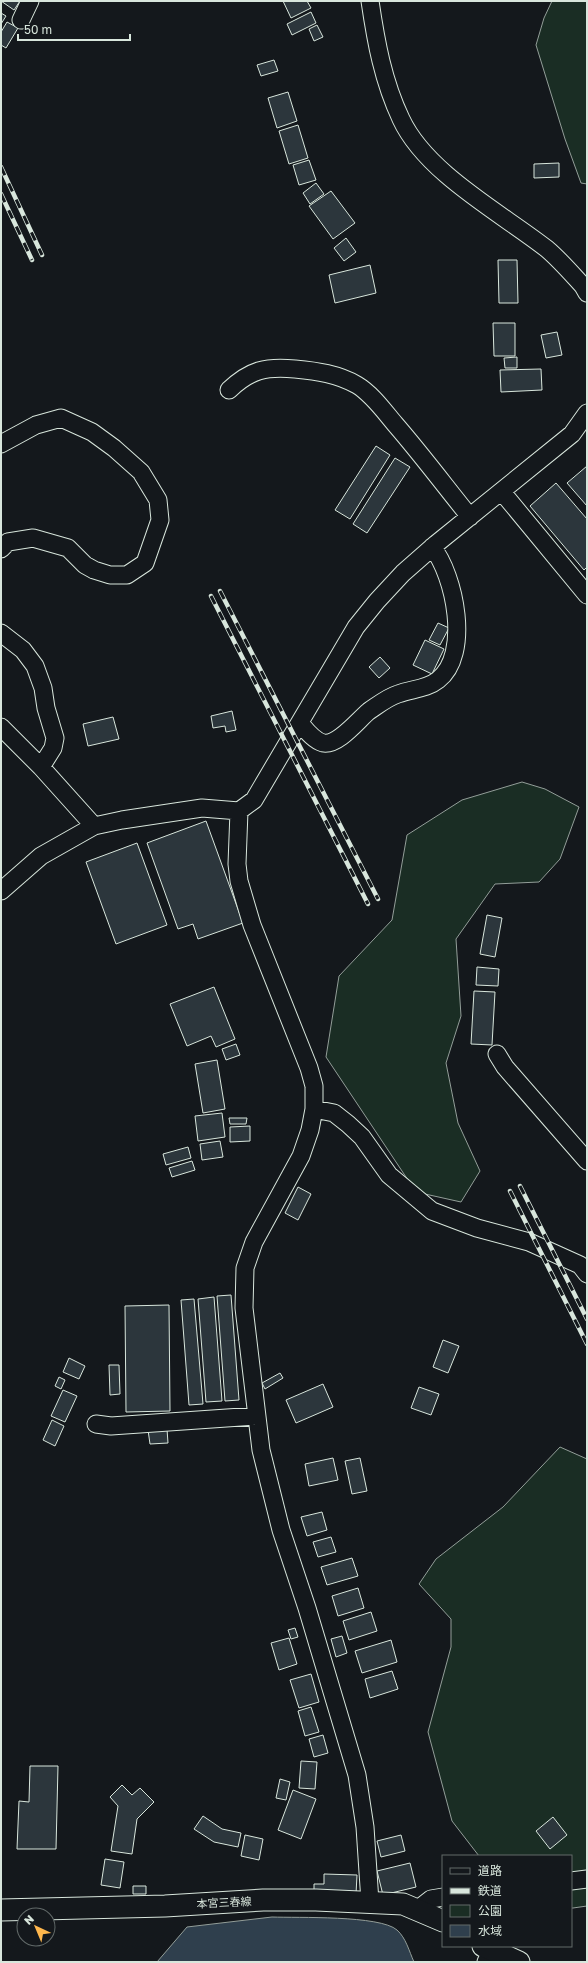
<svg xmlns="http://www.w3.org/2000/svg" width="588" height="1963" font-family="'Golos Text','Noto Sans JP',sans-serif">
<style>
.green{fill:#1a2d24;stroke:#939e99}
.water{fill:#2f3f4d;stroke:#939e99}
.building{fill:#2c363c;stroke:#d8e6dc}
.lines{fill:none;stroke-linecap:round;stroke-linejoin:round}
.minor-casing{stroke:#d8e6dc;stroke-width:19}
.major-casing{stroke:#d8e6dc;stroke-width:23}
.minor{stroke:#14181c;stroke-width:17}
.major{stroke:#14181c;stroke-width:21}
.rail-casing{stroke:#d8e6dc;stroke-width:4.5}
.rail{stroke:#14181c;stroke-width:3;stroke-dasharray:9;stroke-linecap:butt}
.labels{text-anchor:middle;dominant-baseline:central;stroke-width:3;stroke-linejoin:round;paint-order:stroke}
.street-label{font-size:11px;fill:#d8e6dc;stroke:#14181c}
</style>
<rect width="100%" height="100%" fill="#14181c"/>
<!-- green -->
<path class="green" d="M 552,1 L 587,1 L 587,184 L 581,183 L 565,139 L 536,45 L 544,18 Z
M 522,782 L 545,789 L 579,807 L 560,859 L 539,882 L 495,884 L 456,939 L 461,1016 L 446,1063 L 458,1123 L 480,1171 L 461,1202 L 416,1192 L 326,1057 L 339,976 L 392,920 L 407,835 L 462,800 Z
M 560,1447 L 587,1459 L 587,1906 L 573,1908 L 571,1908 L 571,1856 L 479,1856 L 452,1821 L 428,1732 L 451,1647 L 451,1619 L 419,1584 L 436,1559 L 503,1507 Z"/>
<!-- water -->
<path class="water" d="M 272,1917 C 297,1918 380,1915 397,1930 C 406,1938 409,1951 414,1962 L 157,1962 L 187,1927 Z"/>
<!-- building -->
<path class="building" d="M 1,1 L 20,1 L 14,10 Z
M 283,1 L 307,1 L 311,8 L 291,18 Z
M 311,12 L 316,23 L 292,35 L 287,24 Z
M 1,13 L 6,16 L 1,24 Z
M 7,22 L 18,28 L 6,48 L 1,45 L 1,32 Z
M 317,25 L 323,37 L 314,41 L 309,29 Z
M 274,60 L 278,71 L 261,76 L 257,65 Z
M 288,92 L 297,121 L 277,128 L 268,98 Z
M 298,125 L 308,158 L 289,164 L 279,131 Z
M 309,160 L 316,180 L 299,185 L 293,165 Z
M 559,163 L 559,177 L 534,178 L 534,164 Z
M 316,183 L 324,194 L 310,204 L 303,193 Z
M 331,191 L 355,223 L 333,239 L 309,206 Z
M 346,238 L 356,252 L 344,261 L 334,248 Z
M 498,260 L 517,260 L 518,303 L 499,303 Z
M 370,265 L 376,293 L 335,303 L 329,275 Z
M 493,323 L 515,323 L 515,356 L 494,356 Z
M 557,332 L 562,355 L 546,358 L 541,335 Z
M 517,357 L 517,368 L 505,368 L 504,358 Z
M 541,369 L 542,390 L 501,392 L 500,370 Z
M 376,446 L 390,455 L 350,519 L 335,510 Z
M 395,458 L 410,467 L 367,533 L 353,524 Z
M 587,466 L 587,506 L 567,483 Z
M 556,483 L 587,519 L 587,567 L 584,570 L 530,506 Z
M 438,623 L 449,628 L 440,645 L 429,640 Z
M 425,640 L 444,649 L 432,674 L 413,665 Z
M 380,657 L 390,668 L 379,678 L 369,667 Z
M 232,711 L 236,730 L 226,732 L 225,726 L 213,728 L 211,716 Z
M 113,717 L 119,739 L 88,746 L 83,724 Z
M 206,821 L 243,923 L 198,939 L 193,924 L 178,929 L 147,843 Z
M 137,843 L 167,925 L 116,944 L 86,862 Z
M 487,915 L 502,918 L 495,957 L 480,954 Z
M 477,967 L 499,969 L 498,986 L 476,985 Z
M 214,987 L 235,1039 L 216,1047 L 211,1036 L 187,1046 L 170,1004 Z
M 474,991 L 495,992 L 492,1045 L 471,1044 Z
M 236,1044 L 240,1055 L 226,1060 L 222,1049 Z
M 217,1060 L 225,1109 L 203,1113 L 195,1064 Z
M 222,1113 L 225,1137 L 198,1141 L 195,1116 Z
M 229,1118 L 247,1118 L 246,1124 L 230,1124 Z
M 250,1126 L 250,1141 L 230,1142 L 230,1127 Z
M 220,1141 L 223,1157 L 202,1160 L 200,1144 Z
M 188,1147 L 191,1158 L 166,1165 L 163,1154 Z
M 192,1161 L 195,1170 L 172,1177 L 169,1168 Z
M 298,1187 L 311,1194 L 298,1220 L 285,1213 Z
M 231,1295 L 239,1400 L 225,1401 L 217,1296 Z
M 214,1297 L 222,1401 L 206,1402 L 198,1299 Z
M 194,1299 L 203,1404 L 189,1405 L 181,1300 Z
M 169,1305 L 170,1411 L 126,1412 L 125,1306 Z
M 443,1340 L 459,1346 L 448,1373 L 433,1367 Z
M 69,1358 L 85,1366 L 79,1379 L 63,1372 Z
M 109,1365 L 119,1365 L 120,1394 L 110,1395 Z
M 280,1373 L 283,1378 L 265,1389 L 262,1383 Z
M 59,1377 L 65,1380 L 61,1389 L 55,1386 Z
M 323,1384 L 333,1407 L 296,1423 L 286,1400 Z
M 419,1387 L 439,1394 L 431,1415 L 411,1408 Z
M 63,1390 L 77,1396 L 65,1422 L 51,1416 Z
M 52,1420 L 64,1426 L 55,1446 L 43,1440 Z
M 167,1429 L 168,1443 L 150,1444 L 148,1430 Z
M 333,1458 L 338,1480 L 309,1486 L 305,1464 Z
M 360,1458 L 367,1491 L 352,1494 L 345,1461 Z
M 322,1512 L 327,1530 L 307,1536 L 301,1517 Z
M 331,1537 L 336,1552 L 318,1557 L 313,1542 Z
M 352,1558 L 358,1576 L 327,1585 L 321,1567 Z
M 358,1588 L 364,1608 L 338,1616 L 332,1596 Z
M 371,1612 L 377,1631 L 349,1640 L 343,1621 Z
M 295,1628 L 298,1637 L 291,1639 L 288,1630 Z
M 342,1636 L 347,1653 L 336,1657 L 331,1639 Z
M 289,1638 L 297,1664 L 279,1670 L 271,1643 Z
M 391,1640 L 397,1662 L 362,1673 L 355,1651 Z
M 392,1671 L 398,1689 L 370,1698 L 365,1679 Z
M 311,1674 L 319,1702 L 299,1708 L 290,1680 Z
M 311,1707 L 319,1732 L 305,1736 L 298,1711 Z
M 323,1735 L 328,1753 L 314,1757 L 309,1739 Z
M 301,1761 L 317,1762 L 315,1789 L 299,1788 Z
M 30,1766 L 58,1766 L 56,1849 L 17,1849 L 19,1801 L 29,1802 Z
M 280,1779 L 290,1782 L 286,1800 L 276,1798 Z
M 122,1785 L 132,1795 L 140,1788 L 154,1802 L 137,1819 L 132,1854 L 111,1851 L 118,1806 L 110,1797 Z
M 293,1790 L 316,1799 L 301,1839 L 278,1830 Z
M 203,1816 L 222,1829 L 241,1833 L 238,1847 L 214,1842 L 194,1829 Z
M 553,1817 L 567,1835 L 550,1849 L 536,1831 Z
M 245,1835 L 263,1839 L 259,1860 L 241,1856 Z
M 401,1835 L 405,1851 L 381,1857 L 377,1841 Z
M 105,1859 L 124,1862 L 120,1888 L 101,1885 Z
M 410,1863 L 416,1887 L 383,1895 L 377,1871 Z
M 324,1874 L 357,1875 L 356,1894 L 314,1893 L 314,1884 L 324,1884 Z
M 133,1886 L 146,1886 L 146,1894 L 133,1894 Z"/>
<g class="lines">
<defs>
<path id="minor" d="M 370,1 C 376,42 383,81 401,119 C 426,173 501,213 547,249 C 560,260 572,274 583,286 L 587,293
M 21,20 L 30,1
M 229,390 C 250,370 266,366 295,369 C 317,371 338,374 357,385 C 372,394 384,411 395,424 C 421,454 445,486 470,517
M 1,444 L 36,425 L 61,418 L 92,432 L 114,448 L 141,472 L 158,500 L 160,520 L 145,563 L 127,575 L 110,575 L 94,570 L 85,565 L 68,548 L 33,538 L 8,542 L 1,549
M 502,492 L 587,595
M 1,633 L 23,650 L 35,666 L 43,688 L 46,708 L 55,738 L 53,748 L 41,767
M 300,723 C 306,730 313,740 323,743 C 338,746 358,720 369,711 C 378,705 388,697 398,694 C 411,689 427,689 438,680 C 471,655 455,575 432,547
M 1,727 L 41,767 L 94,826
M 239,811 L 237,864 L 239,881 L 252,925 L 309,1068 L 314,1086 L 314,1109 L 310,1130 L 301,1156 L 254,1242 L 245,1268 L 244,1308 L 261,1450 L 281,1530 L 307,1608 L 357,1775 L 365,1827 L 370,1902
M 1,891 L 41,856 L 94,826 L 122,820 L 202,808 L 239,811 L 254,800 L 356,627 L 377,601 L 403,573 L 436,544 L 572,434 L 587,413
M 497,1054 L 505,1067 L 587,1161
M 314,1109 L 334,1113 L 348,1124 L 362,1137 L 389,1175 L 432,1211 L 477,1228 L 529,1242 L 580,1265 L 587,1274
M 96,1424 L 111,1426 L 256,1416
M 571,1881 L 587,1879
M 417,1910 L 431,1899 L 443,1897
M 486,1962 L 491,1951"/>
<path id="major" d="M 1,1910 L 165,1906 L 263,1900 L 316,1900 L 403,1904 L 443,1921
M 483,1946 L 519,1962"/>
</defs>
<!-- minor casing -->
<use href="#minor" class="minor-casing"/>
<!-- major casing -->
<use href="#major" class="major-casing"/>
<!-- minor -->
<use href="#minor" class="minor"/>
<!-- major -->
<use href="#major" class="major"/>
<defs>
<path id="rail" d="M 1,167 L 42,255
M 1,194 L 32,260
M 220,591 L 378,899
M 211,596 L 368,904
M 520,1186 L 587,1319
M 510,1191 L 587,1344"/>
</defs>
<!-- rail casing -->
<use href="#rail" class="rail-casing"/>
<!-- rail -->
<use href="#rail" class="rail"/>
</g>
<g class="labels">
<!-- street labels -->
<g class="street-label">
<text transform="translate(224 1902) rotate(-3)">本宮三春線</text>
</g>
</g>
<!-- border -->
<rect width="588" height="1963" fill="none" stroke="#d8e6dc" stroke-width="4"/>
<!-- legend -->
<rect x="442" y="1855" width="130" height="92" fill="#14181c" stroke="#626a69"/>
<rect x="450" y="1868" width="20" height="6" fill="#14181c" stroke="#626a69"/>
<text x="478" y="1875" font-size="12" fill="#d8e6dc">道路</text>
<rect x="450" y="1888" width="20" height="6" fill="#d8e6dc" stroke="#626a69"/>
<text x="478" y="1895" font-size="12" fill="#d8e6dc">鉄道</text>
<rect x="450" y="1905" width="20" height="12" fill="#1a2d24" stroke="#626a69"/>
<text x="478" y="1915" font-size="12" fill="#d8e6dc">公園</text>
<rect x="450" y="1925" width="20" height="12" fill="#2f3f4d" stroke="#626a69"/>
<text x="478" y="1935" font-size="12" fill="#d8e6dc">水域</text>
<!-- north arrow -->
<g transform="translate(36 1927) rotate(316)"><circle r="19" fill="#14181c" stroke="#626a69"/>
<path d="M0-3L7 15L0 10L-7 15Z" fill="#ffb74d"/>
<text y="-6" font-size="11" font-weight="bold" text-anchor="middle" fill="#d8e6dc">N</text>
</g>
<!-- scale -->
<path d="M18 34v6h112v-6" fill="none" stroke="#d8e6dc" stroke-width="2"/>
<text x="24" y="34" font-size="12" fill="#d8e6dc" stroke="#14181c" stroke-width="3" paint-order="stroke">50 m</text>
</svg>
